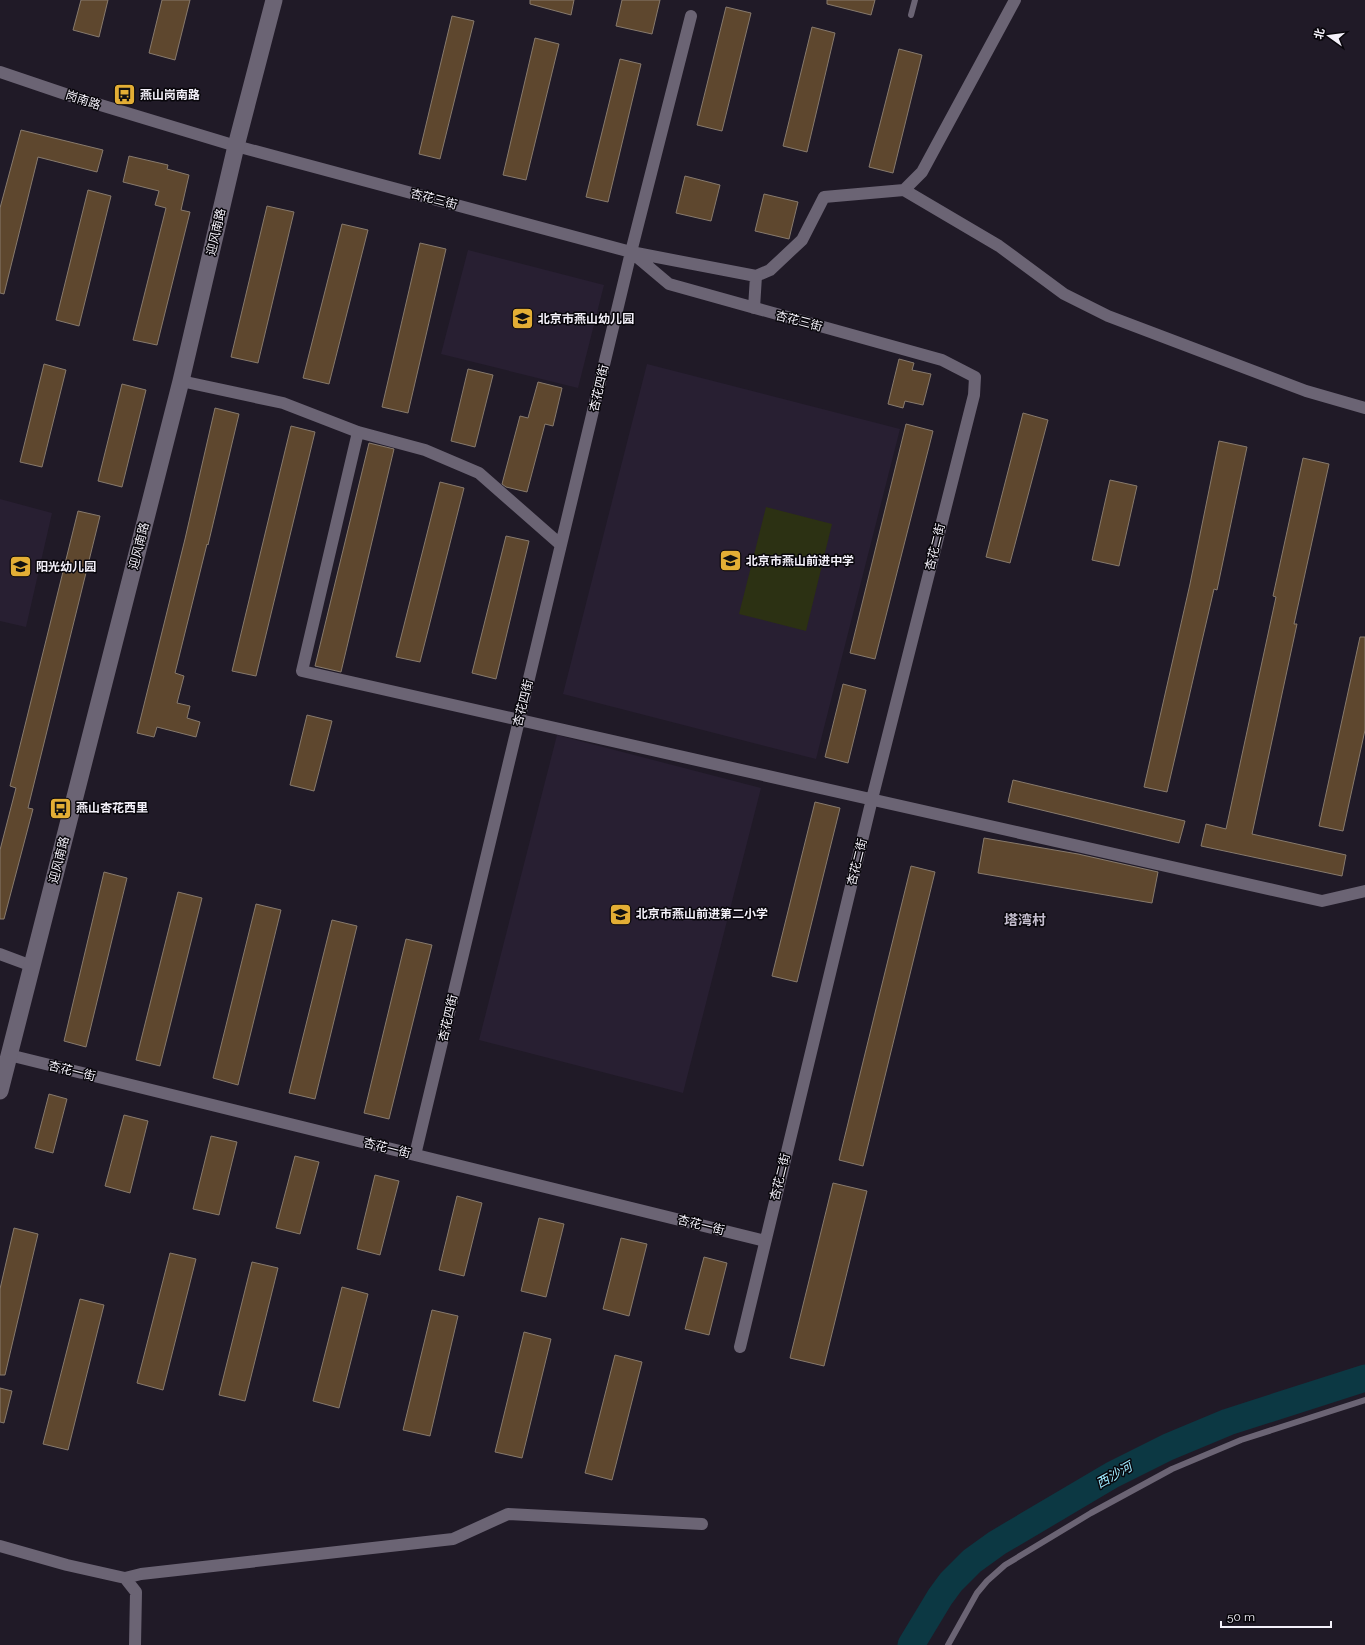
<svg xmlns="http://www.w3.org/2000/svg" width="1365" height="1645" font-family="Raleway,'Noto Sans SC',sans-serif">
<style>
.built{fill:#281f32}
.green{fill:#2c3113}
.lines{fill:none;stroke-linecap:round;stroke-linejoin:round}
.river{stroke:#0c3843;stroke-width:27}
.building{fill:#5e472e;stroke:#877a6d}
.lane{stroke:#6b6474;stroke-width:6}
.street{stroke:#6b6474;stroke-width:12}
.secondary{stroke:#6b6474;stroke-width:17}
.labels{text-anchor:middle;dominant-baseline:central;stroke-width:3;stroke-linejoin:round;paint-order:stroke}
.poi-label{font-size:12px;font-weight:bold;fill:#f4f1fa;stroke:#08060b;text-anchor:start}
.street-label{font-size:12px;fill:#f4f1fa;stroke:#08060b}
.water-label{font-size:13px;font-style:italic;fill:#9eeaff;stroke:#08060b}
.quarter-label{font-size:14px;font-weight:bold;fill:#c4bdce;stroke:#08060b}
</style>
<rect width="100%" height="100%" fill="#201a27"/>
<!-- built -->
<path class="built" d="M 468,250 L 604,285 L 578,388 L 441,354 Z
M 647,364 L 900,429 L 816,759 L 563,694 Z
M 0,499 L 52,513 L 26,627 L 0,621 Z
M 557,735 L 761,788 L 683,1093 L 479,1040 Z"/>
<!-- green -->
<path class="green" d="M 766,507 L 832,524 L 806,631 L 739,614 Z"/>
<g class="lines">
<!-- river -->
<path class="river" d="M 911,1645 L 940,1597 L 951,1582 L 972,1561 L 997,1543 L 1112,1475 L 1168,1447 L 1228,1422 L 1365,1378"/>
</g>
<!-- building -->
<path class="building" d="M 81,0 L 108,0 L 99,37 L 73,30 Z
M 162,0 L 190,0 L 175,60 L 149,53 Z
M 530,0 L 574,0 L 571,15 L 530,4 Z
M 622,0 L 660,0 L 652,34 L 616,26 Z
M 827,0 L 875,0 L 871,15 L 827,4 Z
M 726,7 L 751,13 L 722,131 L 697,125 Z
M 452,16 L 474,21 L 440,159 L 419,154 Z
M 812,27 L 835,33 L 807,152 L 783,146 Z
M 535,38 L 559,44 L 526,180 L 503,175 Z
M 899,49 L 922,55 L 893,173 L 869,167 Z
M 620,59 L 641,64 L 608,202 L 586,197 Z
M 21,130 L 103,150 L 97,172 L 38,157 L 4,294 L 0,293 L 0,208 Z
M 129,156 L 168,165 L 167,169 L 189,175 L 181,210 L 190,212 L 157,345 L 133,340 L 166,208 L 155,205 L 159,191 L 123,182 Z
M 685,176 L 720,185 L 711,221 L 676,213 Z
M 88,190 L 111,196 L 79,326 L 56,320 Z
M 764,194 L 798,202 L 789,239 L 755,231 Z
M 267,206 L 294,212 L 258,363 L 231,357 Z
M 342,224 L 368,230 L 329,384 L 303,378 Z
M 420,243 L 446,249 L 408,413 L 382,407 Z
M 899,359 L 914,363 L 912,370 L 931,374 L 923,405 L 905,401 L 903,408 L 888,404 Z
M 44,364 L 66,370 L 42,467 L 20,462 Z
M 468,369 L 493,375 L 475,447 L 451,441 Z
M 538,382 L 562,388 L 553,426 L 545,424 L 527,492 L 506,487 L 502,484 L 520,416 L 528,418 Z
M 122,384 L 146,390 L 122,487 L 98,481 Z
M 215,408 L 239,414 L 208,545 L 207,544 L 175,673 L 184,676 L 177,703 L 190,706 L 187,718 L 200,722 L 196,737 L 157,727 L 154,737 L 137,733 L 185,539 Z
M 1023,413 L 1048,420 L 1010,563 L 986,557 Z
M 906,424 L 933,431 L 875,659 L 850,653 Z
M 291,426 L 315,432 L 256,676 L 232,671 Z
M 1219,441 L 1247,447 L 1217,590 L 1214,589 L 1167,792 L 1144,787 L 1190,584 Z
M 369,443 L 394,449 L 341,672 L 315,666 Z
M 1303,458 L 1329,464 L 1294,624 L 1297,624 L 1252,834 L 1346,855 L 1342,876 L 1201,846 L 1206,824 L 1226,829 L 1276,597 L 1273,596 Z
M 1110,480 L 1137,486 L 1119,566 L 1092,560 Z
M 440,482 L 464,488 L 420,662 L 396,657 Z
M 78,511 L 100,516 L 28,808 L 33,809 L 4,919 L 0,919 L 0,850 L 16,788 L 10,786 Z
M 506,536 L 529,541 L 496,679 L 472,673 Z
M 1360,637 L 1365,637 L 1365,730 L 1343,831 L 1319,826 Z
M 843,684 L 866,690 L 848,763 L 825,757 Z
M 307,715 L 332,721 L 314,791 L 290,785 Z
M 1013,780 L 1185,821 L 1179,843 L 1008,802 Z
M 815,802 L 840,808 L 797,982 L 772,976 Z
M 984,838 L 1078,854 L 1158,872 L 1152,903 L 978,873 Z
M 911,866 L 935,872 L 863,1166 L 839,1160 Z
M 104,872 L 127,878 L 86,1047 L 64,1041 Z
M 178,892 L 202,898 L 160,1066 L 136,1060 Z
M 256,904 L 281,910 L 238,1085 L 213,1078 Z
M 332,920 L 357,926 L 315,1099 L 289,1093 Z
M 406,939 L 432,945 L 389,1119 L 364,1113 Z
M 49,1094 L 67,1099 L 53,1153 L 35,1148 Z
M 124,1115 L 148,1121 L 130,1193 L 105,1186 Z
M 211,1136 L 237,1142 L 219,1215 L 193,1209 Z
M 295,1156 L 319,1162 L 300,1234 L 276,1228 Z
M 375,1175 L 399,1181 L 380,1255 L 357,1249 Z
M 833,1183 L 867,1191 L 824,1366 L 790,1358 Z
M 457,1196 L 482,1203 L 464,1276 L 439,1270 Z
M 539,1218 L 564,1224 L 546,1297 L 521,1291 Z
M 14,1228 L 38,1234 L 5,1375 L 0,1375 L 0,1289 Z
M 621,1238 L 647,1244 L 629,1316 L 603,1309 Z
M 170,1253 L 196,1259 L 163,1390 L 137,1383 Z
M 704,1257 L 727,1263 L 709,1335 L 685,1329 Z
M 252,1262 L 278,1268 L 245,1401 L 219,1395 Z
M 342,1287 L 368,1294 L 339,1408 L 313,1401 Z
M 80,1299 L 104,1305 L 68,1450 L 43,1444 Z
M 432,1310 L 458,1316 L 430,1436 L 403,1430 Z
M 524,1332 L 551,1339 L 522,1458 L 495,1452 Z
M 615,1355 L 642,1362 L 612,1480 L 585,1473 Z
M 0,1388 L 12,1391 L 4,1423 L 0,1422 Z"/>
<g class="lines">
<!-- lane -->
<path class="lane" d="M 911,15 L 915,0
M 948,1645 L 977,1593 L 987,1581 L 1005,1565 L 1091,1513 L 1172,1469 L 1241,1440 L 1365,1400"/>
<!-- street -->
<path class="street" d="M 0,72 L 74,97 L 236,146 L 631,252 L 756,276
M 904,190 L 999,246 L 1064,294 L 1108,316 L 1306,391 L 1365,408
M 631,252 L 669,284 L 942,360 L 975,377 L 974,395 L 872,799 L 740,1347
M 756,276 L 770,270 L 802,240 L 824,197 L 904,190 L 922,172 L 1015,0
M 754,308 L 756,276
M 181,381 L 283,403 L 358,432 L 425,450 L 479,473 L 561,545
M 358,432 L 302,671 L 1322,901 L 1365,891
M 0,954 L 32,966
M 9,1055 L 765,1241
M 415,1155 L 631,252 L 691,16
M 0,1546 L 67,1565 L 125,1578 L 136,1592 L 135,1645
M 125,1578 L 141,1574 L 453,1539 L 508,1514 L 702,1524"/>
<!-- secondary -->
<path class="secondary" d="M 0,1091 L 181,381 L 236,146 L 274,0"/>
</g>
<!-- icons -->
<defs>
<symbol id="bus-square" viewBox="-11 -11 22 22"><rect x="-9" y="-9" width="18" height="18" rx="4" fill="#e3ae35" stroke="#08060b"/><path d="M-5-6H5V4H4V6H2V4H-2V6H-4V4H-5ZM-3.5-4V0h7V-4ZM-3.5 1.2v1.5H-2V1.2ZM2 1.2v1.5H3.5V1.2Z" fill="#111"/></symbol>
<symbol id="school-square" viewBox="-11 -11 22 22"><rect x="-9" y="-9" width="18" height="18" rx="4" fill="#e3ae35" stroke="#08060b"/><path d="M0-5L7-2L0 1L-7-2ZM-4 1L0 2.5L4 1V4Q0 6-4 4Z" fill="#111"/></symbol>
</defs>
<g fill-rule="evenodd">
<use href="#bus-square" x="112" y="82" width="25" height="25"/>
<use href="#school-square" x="510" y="306" width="25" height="25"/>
<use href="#school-square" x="718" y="548" width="25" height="25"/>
<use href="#school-square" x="8" y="554" width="25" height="25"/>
<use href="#bus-square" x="48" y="796" width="25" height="25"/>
<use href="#school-square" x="608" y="902" width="25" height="25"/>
</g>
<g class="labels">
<!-- poi labels -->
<g class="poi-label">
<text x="140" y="95">燕山岗南路</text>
<text x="538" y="319">北京市燕山幼儿园</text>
<text x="746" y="561">北京市燕山前进中学</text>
<text x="36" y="567">阳光幼儿园</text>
<text x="76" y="808">燕山杏花西里</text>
<text x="636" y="914">北京市燕山前进第二小学</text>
</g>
<!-- street labels -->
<g class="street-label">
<text transform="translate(83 100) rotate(18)">岗南路</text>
<text transform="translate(434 199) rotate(15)">杏花三街</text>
<text transform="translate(216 232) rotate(-77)">迎风南路</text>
<text transform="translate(799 321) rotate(15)">杏花三街</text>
<text transform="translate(599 388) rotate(-77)">杏花四街</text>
<text transform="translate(139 546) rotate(-76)">迎风南路</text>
<text transform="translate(935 547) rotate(-76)">杏花二街</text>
<text transform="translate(523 703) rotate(-76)">杏花四街</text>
<text transform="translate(59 860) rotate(-76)">迎风南路</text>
<text transform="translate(857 862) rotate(-76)">杏花二街</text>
<text transform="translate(448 1018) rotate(-77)">杏花四街</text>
<text transform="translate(72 1071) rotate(14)">杏花一街</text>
<text transform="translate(387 1148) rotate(14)">杏花一街</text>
<text transform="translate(780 1177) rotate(-76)">杏花二街</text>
<text transform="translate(701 1225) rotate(14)">杏花一街</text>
</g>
<!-- water labels -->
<g class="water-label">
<text transform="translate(1114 1475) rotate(-29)">西沙河</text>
</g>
<!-- quarter labels -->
<g class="quarter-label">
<text x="1025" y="920">塔湾村</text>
</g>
</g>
<!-- north arrow -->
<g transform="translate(1329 36) rotate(284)" stroke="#08060b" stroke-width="3" paint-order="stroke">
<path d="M0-3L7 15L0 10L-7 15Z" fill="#f4f1fa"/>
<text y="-6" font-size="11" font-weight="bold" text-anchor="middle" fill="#f4f1fa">北</text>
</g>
<!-- scale -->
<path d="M1221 1621v6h110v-6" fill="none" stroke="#f4f1fa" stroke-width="2"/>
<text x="1227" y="1621" font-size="12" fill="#f4f1fa" stroke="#08060b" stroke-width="3" paint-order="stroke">50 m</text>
</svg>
